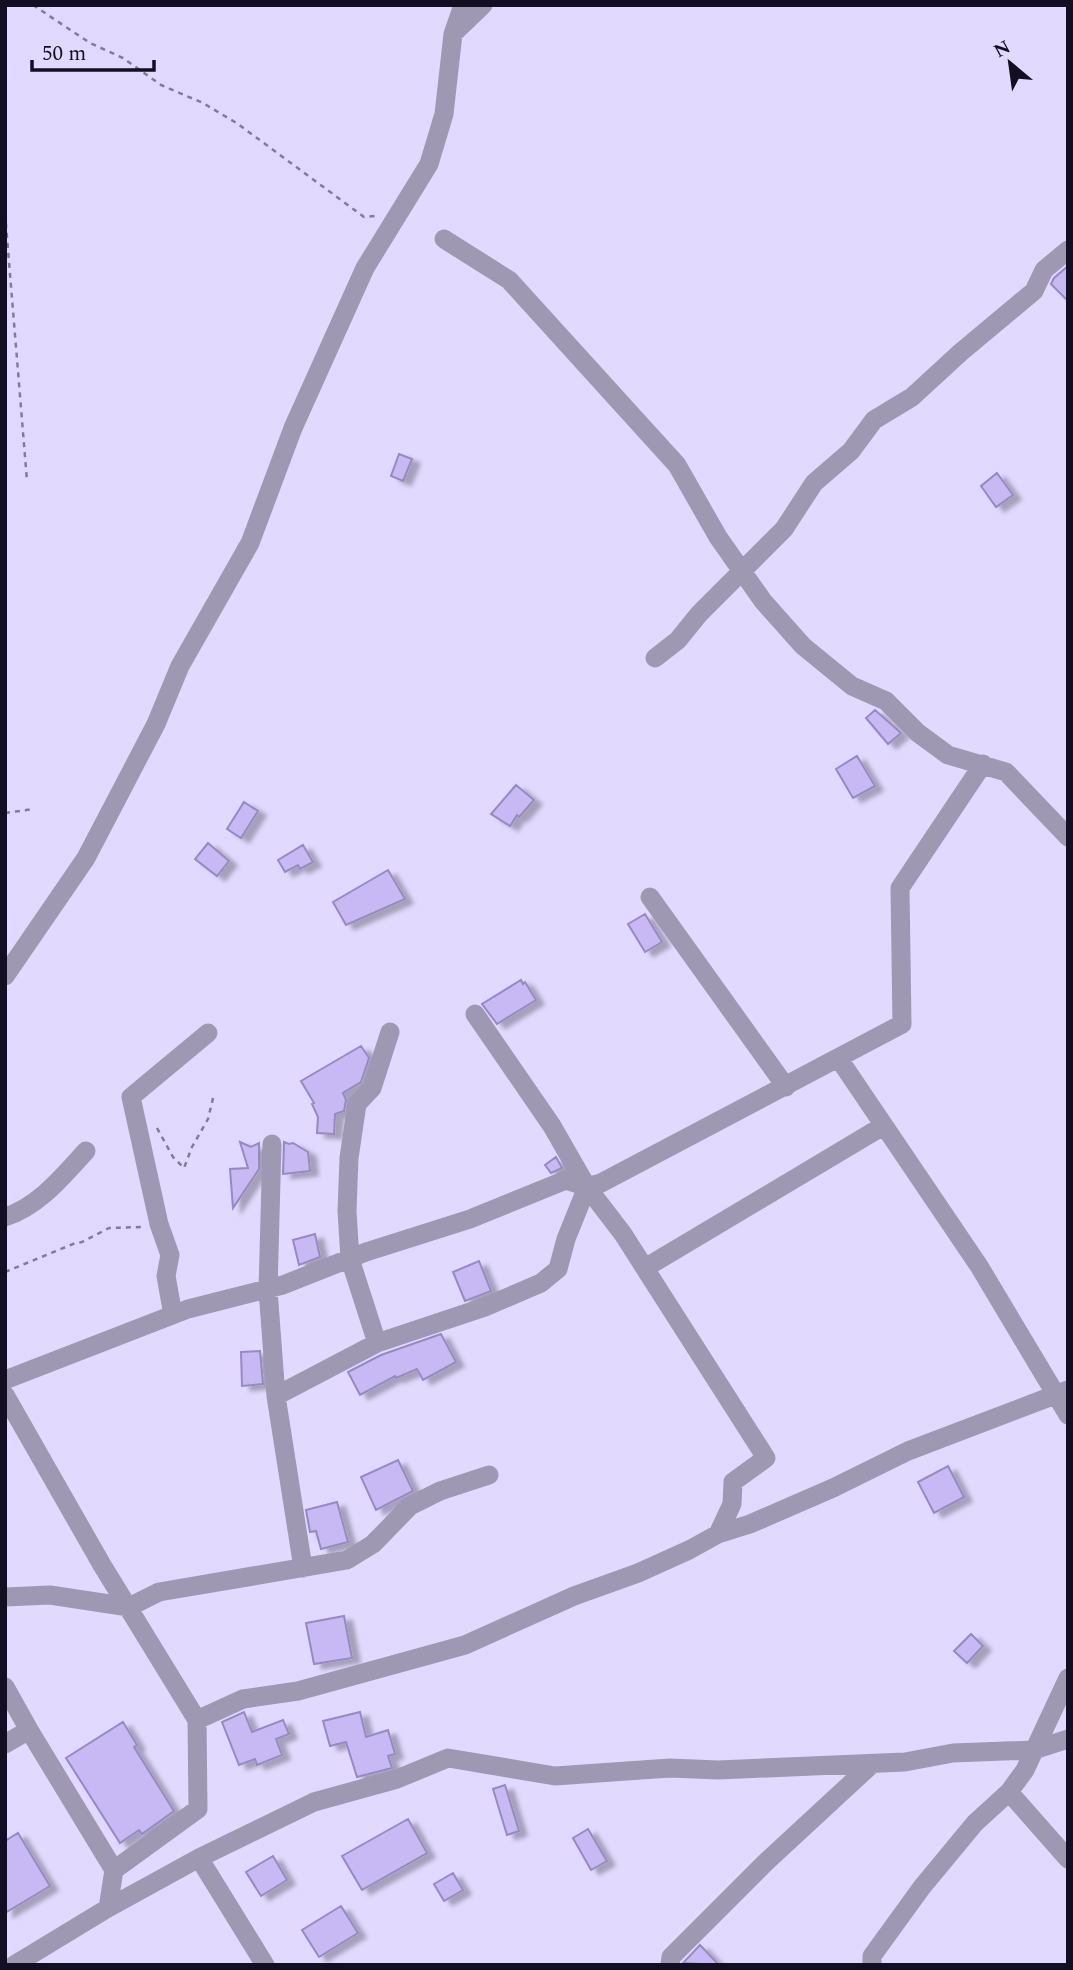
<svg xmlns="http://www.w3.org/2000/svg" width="1073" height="1970" font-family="Spectral,serif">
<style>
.building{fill:#c8b9f4;stroke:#9789c1;stroke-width:2;filter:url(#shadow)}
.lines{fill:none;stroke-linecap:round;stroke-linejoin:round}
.path{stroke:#827b97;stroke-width:2.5;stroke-dasharray:5 5;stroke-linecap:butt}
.minor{stroke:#9e98b2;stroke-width:19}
</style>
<defs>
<filter id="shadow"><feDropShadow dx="8" dy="4.5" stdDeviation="2" flood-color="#0004"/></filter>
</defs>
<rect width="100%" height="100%" fill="#e2dafe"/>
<!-- building -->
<path class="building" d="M 1068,266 L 1068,301 L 1051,284 L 1054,278 Z
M 399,454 L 412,459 L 403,481 L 391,476 Z
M 997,473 L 1013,495 L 996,507 L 981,486 Z
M 875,710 L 901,733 L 888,744 L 866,718 Z
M 857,756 L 875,786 L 853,798 L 836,769 Z
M 516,785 L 534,800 L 519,817 L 517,815 L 510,826 L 491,814 Z
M 244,802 L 258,811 L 241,838 L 227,829 Z
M 208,843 L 229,861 L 217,876 L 195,859 Z
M 303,845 L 313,862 L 300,869 L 298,865 L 285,872 L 278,860 Z
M 388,870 L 405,899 L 346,925 L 333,902 Z
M 645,914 L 662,942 L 645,952 L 628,924 Z
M 521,980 L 523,984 L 525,982 L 536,1000 L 497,1024 L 482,1004 Z
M 361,1046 L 369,1058 L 361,1082 L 343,1093 L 346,1100 L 344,1111 L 335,1114 L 334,1134 L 317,1133 L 318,1117 L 312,1104 L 314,1103 L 301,1081 Z
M 240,1142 L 251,1147 L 259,1143 L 259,1169 L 233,1208 L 230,1169 L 248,1168 Z
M 284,1142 L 289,1144 L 293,1143 L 308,1152 L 310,1171 L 283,1174 Z
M 556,1157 L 562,1168 L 551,1173 L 545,1165 Z
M 315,1234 L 320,1257 L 299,1265 L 293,1240 Z
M 479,1261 L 491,1291 L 465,1301 L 453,1272 Z
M 441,1334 L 456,1362 L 423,1380 L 417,1369 L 396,1378 L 395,1376 L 360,1395 L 348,1372 L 381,1355 Z
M 260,1351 L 263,1384 L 242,1386 L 241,1352 Z
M 398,1460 L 413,1491 L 376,1510 L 361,1477 Z
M 948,1466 L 964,1497 L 934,1513 L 918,1482 Z
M 337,1502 L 348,1542 L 321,1549 L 316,1531 L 310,1532 L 306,1510 Z
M 344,1616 L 352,1658 L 314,1664 L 306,1623 Z
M 971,1634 L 983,1646 L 967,1663 L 954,1651 Z
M 244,1712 L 252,1732 L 283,1720 L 289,1734 L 276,1739 L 282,1755 L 257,1765 L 255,1759 L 239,1765 L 222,1722 Z
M 360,1712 L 366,1737 L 388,1730 L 395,1754 L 388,1756 L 392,1768 L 357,1777 L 346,1742 L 330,1746 L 323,1721 Z
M 123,1722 L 137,1745 L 134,1747 L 174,1811 L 142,1834 L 139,1830 L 120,1843 L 66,1758 Z
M 505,1785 L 519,1831 L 507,1835 L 493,1789 Z
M 408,1819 L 427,1853 L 362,1890 L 342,1856 Z
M 588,1829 L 607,1861 L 591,1870 L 573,1838 Z
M 18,1833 L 50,1886 L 5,1913 L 5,1841 Z
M 273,1856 L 287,1880 L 261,1896 L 246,1872 Z
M 453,1873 L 463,1890 L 444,1901 L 434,1884 Z
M 341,1906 L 358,1933 L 319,1957 L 302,1930 Z
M 700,1945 L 719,1965 L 683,1963 Z"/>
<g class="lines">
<!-- path -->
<path class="path" d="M 33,5 L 90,43 L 123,58 L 161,85 L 203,103 L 238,124 L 364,217 L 375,216
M 5,213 L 27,481
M 5,813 L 34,809
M 157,1128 L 173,1157 L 184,1168 L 192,1147 L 208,1119 L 214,1094
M 5,1272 L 73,1244 L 82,1242 L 109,1228 L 143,1227"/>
<!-- minor -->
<path class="minor" d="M 456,31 L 483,5
M 444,239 L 509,280 L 677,465 L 718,537 L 763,601 L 803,646 L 852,686 L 886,701 L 918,733 L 948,755 L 1006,772 L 1068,837
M 655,658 L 678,640 L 699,614 L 784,529 L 814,483 L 851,451 L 874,420 L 912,397 L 961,352 L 1034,291 L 1044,270 L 1068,250
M 650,897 L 786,1087
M 5,976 L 86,858 L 156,724 L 180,666 L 250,543 L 293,428 L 365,268 L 429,164 L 444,114 L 453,34 L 463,5
M 475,1014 L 552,1126 L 587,1187 L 623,1234 L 766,1458 L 733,1482 L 732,1504 L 718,1534 L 750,1524 L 833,1488 L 908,1451 L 1068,1390
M 839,1059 L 979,1266 L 1068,1415
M 272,1144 L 268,1290 L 276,1396 L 303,1568
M 5,1217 C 38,1207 63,1176 86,1151
M 645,1268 L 883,1126
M 173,1315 L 166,1276 L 170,1255 L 159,1224 L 131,1097 L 208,1033
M 377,1343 L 350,1259 L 347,1211 L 349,1158 L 357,1104 L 372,1088 L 390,1032
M 5,1380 L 188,1309 L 283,1285 L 366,1252 L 470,1219 L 566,1180 L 587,1187 L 601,1183 L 902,1024 L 900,888 L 983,764
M 5,1395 L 102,1565 L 197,1720 L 198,1809 L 114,1870 L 108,1908
M 276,1396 L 377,1343 L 485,1307 L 541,1283 L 558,1269 L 566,1239 L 587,1187
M 5,1597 L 50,1595 L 129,1607 L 159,1592 L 347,1560 L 373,1544 L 410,1506 L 440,1491 L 489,1475
M 5,1687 L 29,1730 L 5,1744
M 197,1720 L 243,1699 L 298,1691 L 465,1645 L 574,1596 L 638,1573 L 689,1550 L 718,1534
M 29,1730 L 114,1870
M 1009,1792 L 1068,1859
M 199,1858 L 265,1965
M 14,1965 L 108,1908 L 199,1858 L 314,1802 L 397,1779 L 448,1758 L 555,1776 L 670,1768 L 718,1770 L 905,1762 L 953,1753 L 1034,1750 L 1068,1739
M 670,1965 L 671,1957 L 766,1862 L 872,1764
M 872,1965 L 872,1956 L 922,1887 L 975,1823 L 1009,1792 L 1025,1770 L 1068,1678"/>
</g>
<!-- border -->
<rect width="1073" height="1970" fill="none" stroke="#140e22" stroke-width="14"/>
<!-- north arrow -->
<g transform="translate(1010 63) rotate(331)" stroke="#e2dafe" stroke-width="5" paint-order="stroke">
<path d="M0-5L12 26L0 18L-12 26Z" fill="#140e22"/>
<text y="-10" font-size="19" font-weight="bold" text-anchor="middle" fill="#140e22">N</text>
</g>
<!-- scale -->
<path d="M32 60v10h122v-10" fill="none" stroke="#140e22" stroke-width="3.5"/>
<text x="42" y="60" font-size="21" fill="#140e22" stroke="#e2dafe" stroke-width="5" paint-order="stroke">50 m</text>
</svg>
